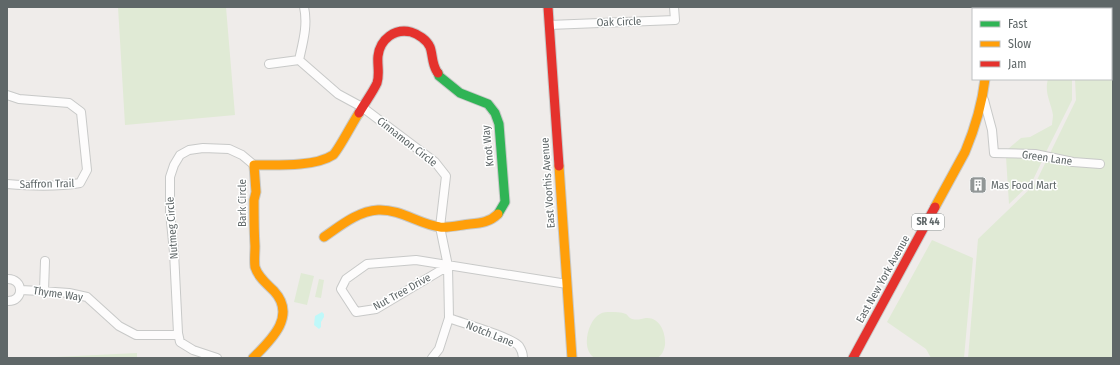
<svg xmlns="http://www.w3.org/2000/svg" width="1120" height="365" font-family="'Fira Sans Condensed',sans-serif">
<style>
.green{fill:#e0ead5}
.water{fill:#bff8f9}
.lines{fill:none;stroke-linecap:round;stroke-linejoin:round}
.street-casing{stroke:#c8c9c8;stroke-width:10}
.fast-casing{stroke:#c8c9c8;stroke-width:11}
.slow-casing{stroke:#c8c9c8;stroke-width:11}
.jam-casing{stroke:#c8c9c8;stroke-width:11}
.street{stroke:#fdfcfc;stroke-width:8}
.fast{stroke:#30b455;stroke-width:9}
.slow{stroke:#ff9f0a;stroke-width:9}
.jam{stroke:#e5322d;stroke-width:9}
.labels{text-anchor:middle;dominant-baseline:central;stroke-width:3;stroke-linejoin:round;paint-order:stroke}
.shield{fill:#fff;stroke:#8f9595;stroke-width:1}
.shield-label{font-size:10px;font-weight:bold;fill:#5f6768}
.street-label{font-size:11px;fill:#5f6768;stroke:#fff}
.poi-label{font-size:11px;fill:#5f6768;stroke:#fff;text-anchor:start}
</style>
<rect width="100%" height="100%" fill="#efecea"/>
<!-- green -->
<path class="green" d="M 118,7 L 226,7 L 235,115 L 125,125 Z
M 1074,7 L 1113,7 L 1113,358 L 968,358 L 978,239 L 1035,184 L 1076,100 L 1075,79 L 1111,79 L 1111,9 L 1074,9 Z
M 1048,79 L 1072,79 L 1072,100 L 1046,152 L 1036,150 L 1008,149 L 1021,138 L 1030,137 L 1052,125 C 1052,122 1053,118 1053,115 C 1051,102 1044,93 1048,79 Z
M 1006,157 L 1035,158 L 1043,159 L 1032,182 L 1009,204 Z
M 932,240 L 973,258 L 964,358 L 931,358 L 926,349 L 887,322 Z
M 301,273 L 314,276 L 307,305 L 294,302 Z
M 319,279 L 324,280 L 321,298 L 315,297 Z
M 610,312 C 615,312 621,312 626,314 C 628,315 628,317 630,318 C 635,321 641,319 646,318 C 660,317 666,333 665,345 C 664,350 662,356 657,358 L 595,358 C 580,350 588,320 600,314 C 603,312 607,312 610,312 Z
M 137,353 L 137,358 L 35,358 Z"/>
<!-- water -->
<path class="water" d="M 322,312 L 324,314 L 324,317 L 321,322 L 321,327 L 319,329 L 314,325 L 315,316 Z"/>
<g class="lines">
<defs>
<path id="street" d="M 549,25 L 675,20 L 674,7
M 299,60 C 303,42 308,25 304,7
M 269,64 L 299,60 L 338,94 L 362,107 L 435,162 L 446,176 L 440,227 L 448,266 L 449,318 L 439,349 L 432,358
M 7,95 L 19,99 L 69,103 L 81,112 L 87,170 L 80,183 C 56,187 31,186 7,184
M 984,100 L 992,130 L 994,153 L 1035,154 L 1073,162 L 1100,164
M 448,266 L 376,309 L 356,312 L 341,289 L 346,279 L 367,264 L 416,260 L 567,284
M 7,279 C 24,278 25,302 7,301
M 20,290 L 41,291 L 69,293 L 87,297 L 119,326 L 136,335 L 178,335
M 44,291 L 45,261
M 449,318 C 462,323 511,337 519,346 C 521,349 523,354 523,358
M 217,358 L 193,350 L 180,342 L 178,333 L 174,252 L 170,212 L 170,177 L 174,165 L 180,155 L 189,150 L 203,148 L 229,149 L 242,155 L 254,165"/>
<path id="fast" d="M 984,7 L 984,9
M 438,73 L 439,76 L 460,93 L 488,104 L 495,113 L 499,124 L 505,202 L 498,214"/>
<path id="slow" d="M 559,166 L 572,358
M 935,207 L 965,152 C 975,128 982,105 985,79
M 324,237 C 340,226 358,211 378,210 C 401,209 418,224 440,227 C 449,228 460,225 470,224 C 481,223 490,222 498,214
M 253,358 C 271,340 297,316 274,291 C 267,284 258,277 255,267 C 254,261 255,253 255,246 C 254,231 254,215 254,200 L 256,192 L 254,165 C 276,165 315,167 333,155 C 338,151 354,120 359,113"/>
<path id="jam" d="M 548,7 L 559,166
M 359,113 C 364,104 373,92 377,83 C 380,74 377,65 378,56 C 380,39 395,28 411,32 C 418,34 427,40 430,47 C 432,52 432,59 434,65 C 435,68 436,71 438,73
M 853,358 L 935,207"/>
</defs>
<!-- street casing -->
<use href="#street" class="street-casing"/>
<!-- fast casing -->
<use href="#fast" class="fast-casing"/>
<!-- slow casing -->
<use href="#slow" class="slow-casing"/>
<!-- jam casing -->
<use href="#jam" class="jam-casing"/>
<!-- street -->
<use href="#street" class="street"/>
<!-- fast -->
<use href="#fast" class="fast"/>
<!-- slow -->
<use href="#slow" class="slow"/>
<!-- jam -->
<use href="#jam" class="jam"/>
</g>
<!-- icons -->
<defs>
<symbol id="building-square" viewBox="-11 -11 22 22"><rect x="-9" y="-9" width="18" height="18" rx="4" fill="#919696" stroke="#fff"/><path d="M-4-6H4V6H1V3H-1V6H-4ZM-2.5-4.3h1.7v1.8h-1.7ZM.8-4.3h1.7v1.8H.8ZM-2.5-1h1.7V.8h-1.7ZM.8-1h1.7V.8H.8Z" fill="#fff"/></symbol>
</defs>
<g fill-rule="evenodd">
<use href="#building-square" x="968" y="175" width="20" height="20"/>
</g>
<g class="labels">
<!-- shield labels -->
<rect class="shield" x="912" y="214" width="32" height="16" rx="3"/>
<g class="shield-label">
<text x="928" y="222">SR 44</text>
</g>
<!-- street labels -->
<g class="street-label">
<text transform="translate(619 22) rotate(-2)">Oak Circle</text>
<text transform="translate(407 142) rotate(38)">Cinnamon Circle</text>
<text transform="translate(488 146) rotate(-96)">Knot Way</text>
<text transform="translate(1047 158) rotate(8)">Green Lane</text>
<text transform="translate(548 183) rotate(-94)">East Voorhis Avenue</text>
<text transform="translate(47 184) rotate(-1)">Saffron Trail</text>
<text transform="translate(242 203) rotate(-90)">Bark Circle</text>
<text transform="translate(172 228) rotate(-94)">Nutmeg Circle</text>
<text transform="translate(883 279) rotate(-61)">East New York Avenue</text>
<text transform="translate(402 292) rotate(-29)">Nut Tree Drive</text>
<text transform="translate(58 294) rotate(8)">Thyme Way</text>
<text transform="translate(490 334) rotate(22)">Notch Lane</text>
</g>
<!-- poi labels -->
<g class="poi-label">
<text x="991" y="185">Mas Food Mart</text>
</g>
</g>
<!-- border -->
<rect width="1120" height="365" fill="none" stroke="#5f6768" stroke-width="16"/>
<!-- legend -->
<rect x="972" y="8" width="140" height="72" fill="#ffffff" stroke="#bfc2c3"/>
<rect x="980" y="21" width="20" height="6" fill="#30b455" stroke="#bfc2c3"/>
<text x="1008" y="28" font-size="12" fill="#5f6768">Fast</text>
<rect x="980" y="41" width="20" height="6" fill="#ff9f0a" stroke="#bfc2c3"/>
<text x="1008" y="48" font-size="12" fill="#5f6768">Slow</text>
<rect x="980" y="61" width="20" height="6" fill="#e5322d" stroke="#bfc2c3"/>
<text x="1008" y="68" font-size="12" fill="#5f6768">Jam</text>
</svg>
